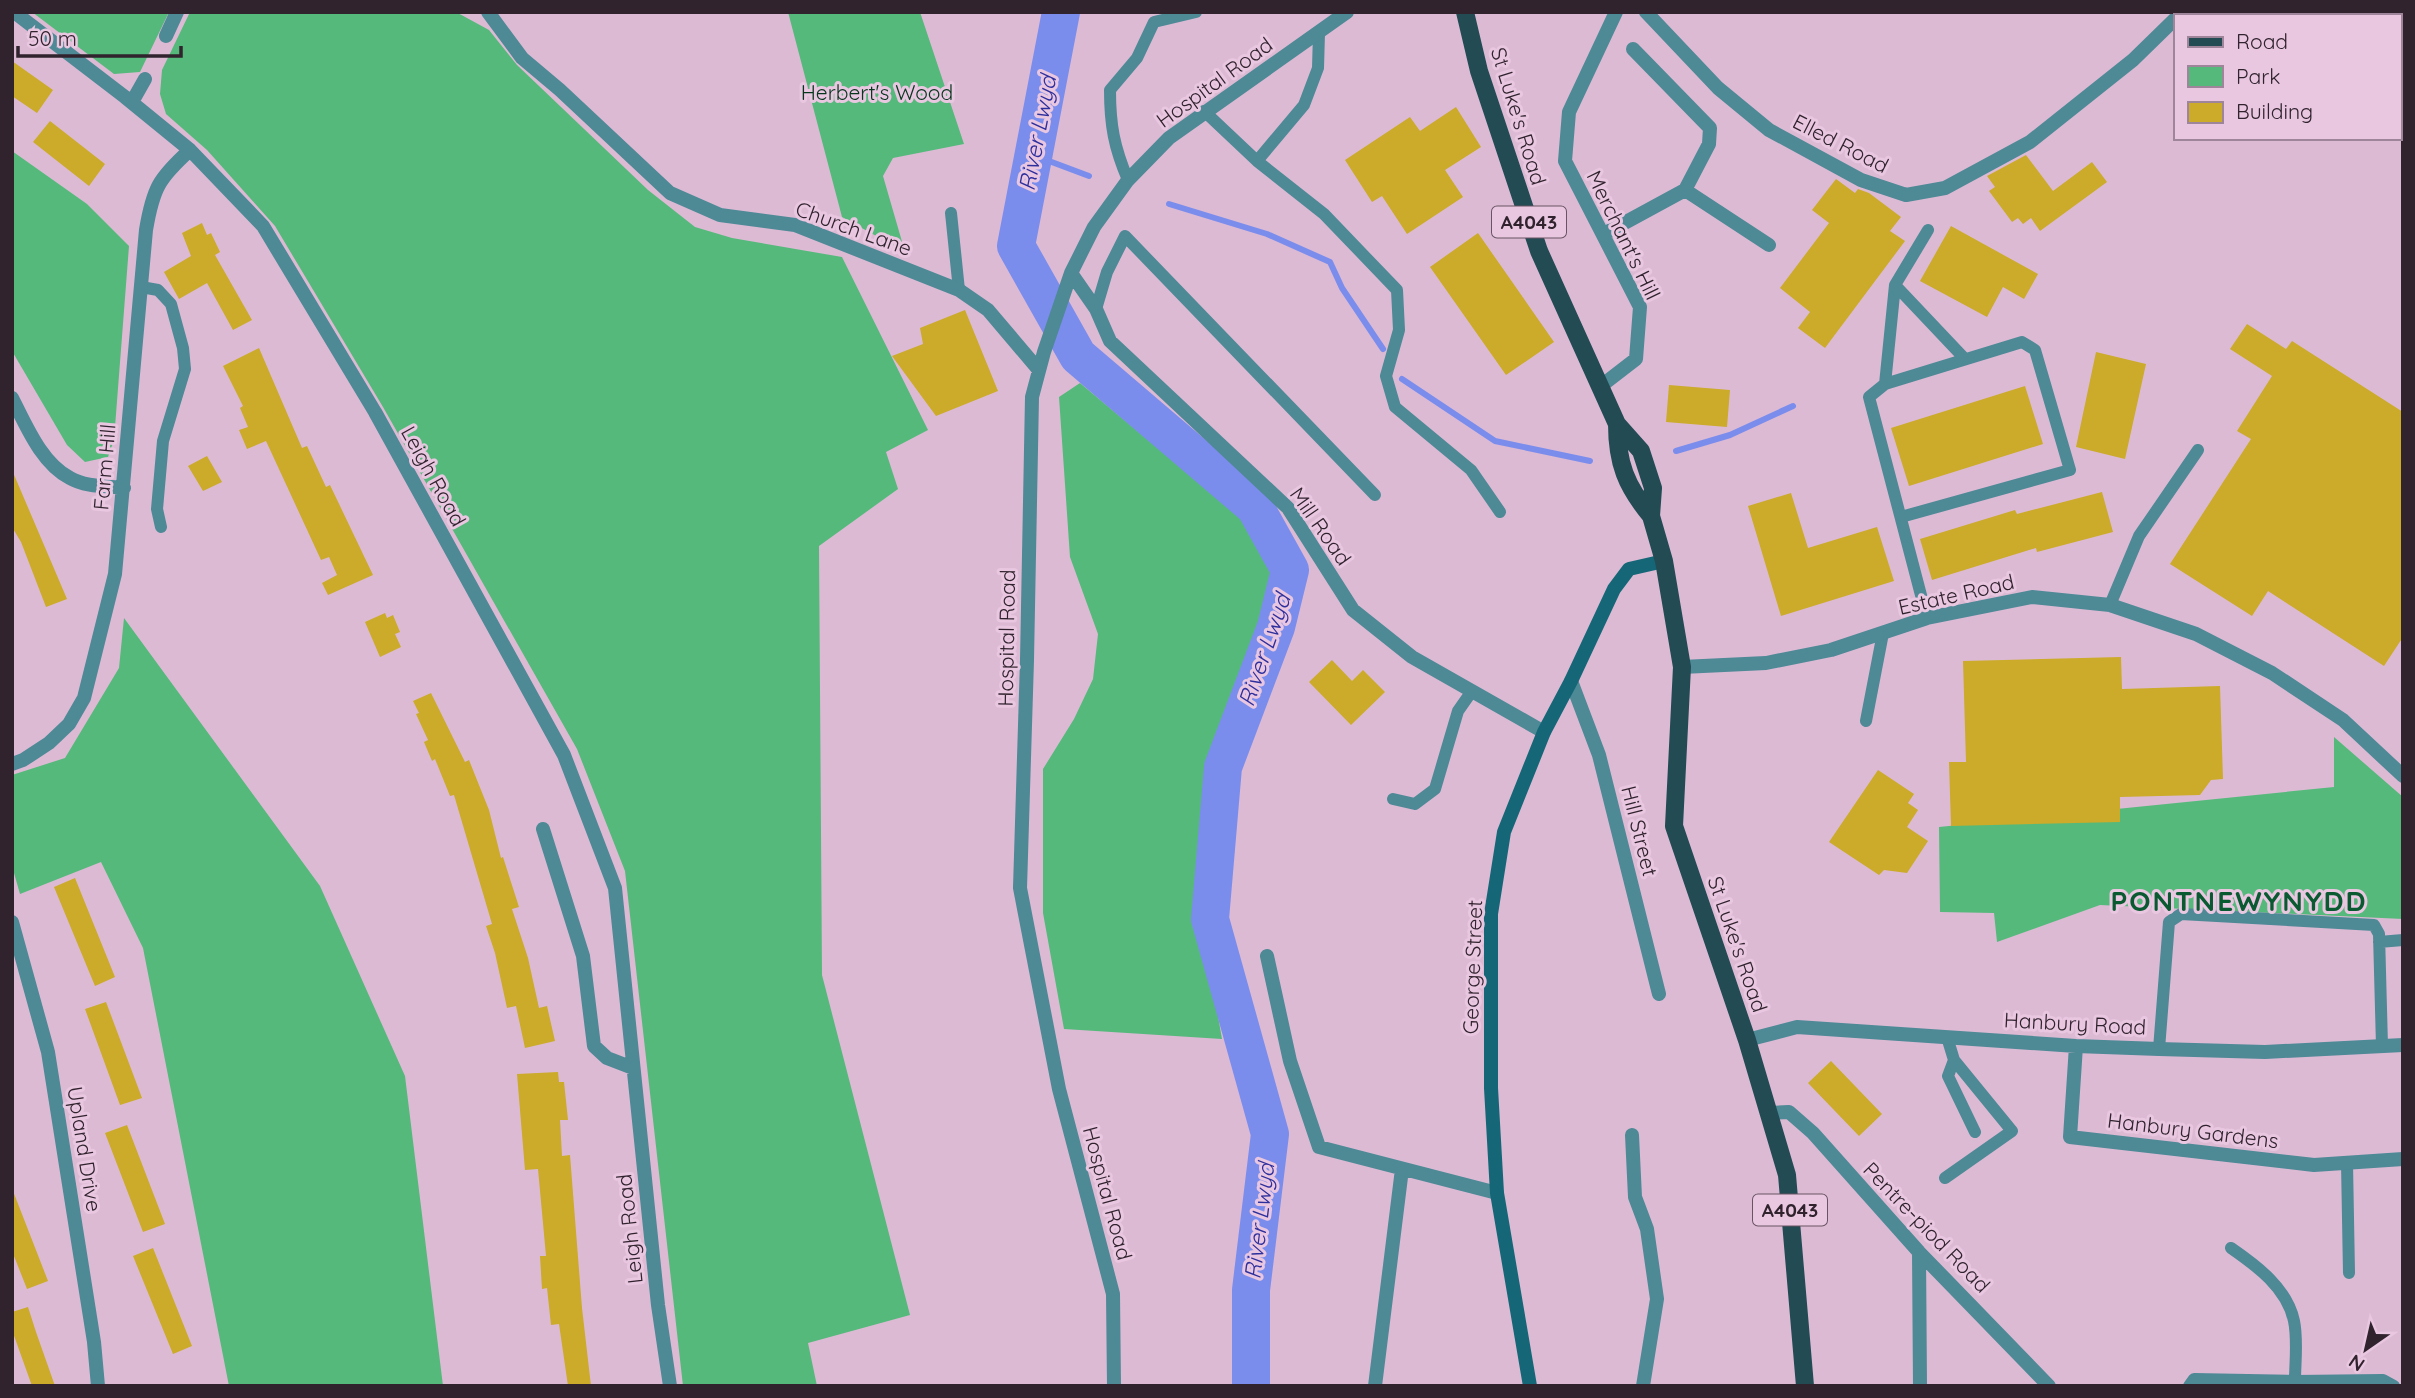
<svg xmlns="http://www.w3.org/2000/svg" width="2415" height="1398" font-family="Quicksand,sans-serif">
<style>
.green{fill:#55b97b}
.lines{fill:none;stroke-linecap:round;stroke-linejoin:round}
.stream{stroke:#7b8dec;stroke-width:6}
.river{stroke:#7b8dec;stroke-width:38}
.building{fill:#cbab29}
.lane{stroke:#4e8996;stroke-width:12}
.street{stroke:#4e8996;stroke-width:14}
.secondary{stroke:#156777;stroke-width:14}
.primary{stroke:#224b54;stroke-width:18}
.labels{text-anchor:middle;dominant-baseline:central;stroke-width:6;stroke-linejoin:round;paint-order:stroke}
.shield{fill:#e9c7e1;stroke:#685463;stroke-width:2}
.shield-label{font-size:19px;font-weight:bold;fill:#30232d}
.street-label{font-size:21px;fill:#30232d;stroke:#e9c7e1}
.park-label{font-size:21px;fill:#06361c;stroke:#e9c7e1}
.water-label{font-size:23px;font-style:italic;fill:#2d2f9d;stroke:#e9c7e1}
.district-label{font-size:28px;font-weight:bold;letter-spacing:2px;fill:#095a31;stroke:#e9c7e1}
</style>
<rect width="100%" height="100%" fill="#dcbad4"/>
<!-- green -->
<path class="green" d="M 32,12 L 169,12 L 140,72 L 114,74 Z
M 190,12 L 456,12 L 489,30 L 517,65 L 648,190 L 695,227 L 732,238 L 842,257 L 928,430 L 886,452 L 898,489 L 819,546 L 822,975 L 910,1315 L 808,1343 L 817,1386 L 683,1386 L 625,871 L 577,749 L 383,407 L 275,226 L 207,150 L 166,114 L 160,94 L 162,70 Z
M 788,12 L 920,12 L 964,144 L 893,158 L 883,176 L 905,252 L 842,217 Z
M 12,151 L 87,204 L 129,246 L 114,440 L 108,457 L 85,462 L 67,445 L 12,351 Z
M 1080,383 L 1263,536 L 1276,574 L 1257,663 L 1215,753 L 1195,884 L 1222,1039 L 1064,1029 L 1043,913 L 1043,769 L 1074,719 L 1093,679 L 1098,634 L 1070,557 L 1059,397 Z
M 124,618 L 320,886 L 405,1076 L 443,1386 L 229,1386 L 143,948 L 101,862 L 20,894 L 12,866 L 12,775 L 65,758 L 119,668 Z
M 2334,737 L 2403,797 L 2403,919 L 2100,905 L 1997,942 L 1994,913 L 1940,912 L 1939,827 L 2334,787 Z"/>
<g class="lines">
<!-- stream -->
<path class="stream" d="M 1033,155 L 1089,176
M 1169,204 L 1267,234 L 1330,262 L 1342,288 L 1383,349
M 1402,379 L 1495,441 L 1590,461
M 1676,451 L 1730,435 L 1793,406"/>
<!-- river -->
<path class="river" d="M 1061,12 L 1016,246 L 1078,356 L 1255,507 L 1290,570 L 1276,627 L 1223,767 L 1210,919 L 1270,1134 L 1251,1290 L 1251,1386"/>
</g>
<!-- building -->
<path class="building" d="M 12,61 L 53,90 L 37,113 L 12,96 Z
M 1456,107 L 1481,147 L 1445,170 L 1463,197 L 1407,234 L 1382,196 L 1372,202 L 1345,160 L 1410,117 L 1420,131 Z
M 50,121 L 105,164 L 89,186 L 33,142 Z
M 2026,155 L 2053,191 L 2092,162 L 2107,182 L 2040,231 L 2031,218 L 2023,224 L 2018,218 L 2012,222 L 1989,191 L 1995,187 L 1987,176 Z
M 1836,179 L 1855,193 L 1858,189 L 1869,193 L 1901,217 L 1890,231 L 1905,241 L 1825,348 L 1798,328 L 1810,312 L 1780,288 L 1829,223 L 1812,210 Z
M 202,223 L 207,235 L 211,233 L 220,252 L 215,255 L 252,320 L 233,330 L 207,283 L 179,299 L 164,272 L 191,256 L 182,233 Z
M 1951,226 L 2038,274 L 2024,299 L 2003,287 L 1987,317 L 1920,281 Z
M 1478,233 L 1554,342 L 1506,375 L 1430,267 Z
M 965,310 L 998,391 L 936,416 L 892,356 L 923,344 L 920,328 Z
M 2247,324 L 2286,349 L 2292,341 L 2403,412 L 2403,637 L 2384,666 L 2268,591 L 2252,616 L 2170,564 L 2251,439 L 2237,431 L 2272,376 L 2230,349 Z
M 259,348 L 302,448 L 307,446 L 326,487 L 330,485 L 373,575 L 328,595 L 322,583 L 337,575 L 329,557 L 321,560 L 266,441 L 247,449 L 239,430 L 248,427 L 240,408 L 243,406 L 223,366 Z
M 2096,352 L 2146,364 L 2125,459 L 2076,447 Z
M 1669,385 L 1730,390 L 1727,427 L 1666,422 Z
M 2025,386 L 2043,444 L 1909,486 L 1891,428 Z
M 207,456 L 222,482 L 203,491 L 188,466 Z
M 12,470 L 67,599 L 46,607 L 21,542 L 12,527 Z
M 2102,492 L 2113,532 L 2037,552 L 2036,548 L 1932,580 L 1920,539 L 2015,510 L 2017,514 Z
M 1791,493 L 1808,548 L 1877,527 L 1894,581 L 1781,616 L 1748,506 Z
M 385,613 L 387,618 L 393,615 L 400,632 L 395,634 L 401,647 L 380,657 L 365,622 Z
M 2121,657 L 2122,689 L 2220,686 L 2223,779 L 2211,780 L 2200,795 L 2120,797 L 2120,822 L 1951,826 L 1949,762 L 1966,762 L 1963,661 Z
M 1332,660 L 1352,681 L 1363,670 L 1385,692 L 1351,725 L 1309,682 Z
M 431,693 L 465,762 L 469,760 L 489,810 L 501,858 L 503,857 L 519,907 L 512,909 L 528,958 L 539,1008 L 547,1006 L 555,1041 L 525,1048 L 516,1006 L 507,1008 L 495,953 L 486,926 L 492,924 L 454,795 L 450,796 L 435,759 L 432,761 L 424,742 L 428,740 L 416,714 L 419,713 L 413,701 Z
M 1878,770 L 1914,794 L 1908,803 L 1918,810 L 1907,827 L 1928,841 L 1907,873 L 1884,870 L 1879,875 L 1829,842 Z
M 75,878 L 115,977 L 95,986 L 54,887 Z
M 106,1002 L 142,1098 L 120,1105 L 85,1009 Z
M 1831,1061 L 1882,1114 L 1859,1136 L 1808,1083 Z
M 558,1072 L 559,1082 L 564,1082 L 568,1120 L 560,1120 L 562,1156 L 570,1155 L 582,1308 L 591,1386 L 568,1386 L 559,1324 L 551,1325 L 547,1288 L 542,1289 L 540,1256 L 546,1256 L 538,1169 L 525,1170 L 517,1074 Z
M 127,1125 L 165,1224 L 143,1232 L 105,1133 Z
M 13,1191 L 48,1281 L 27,1289 L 12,1251 Z
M 153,1248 L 192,1346 L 173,1354 L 133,1256 Z
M 28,1307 L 36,1332 L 55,1386 L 32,1386 L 12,1330 L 12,1312 Z"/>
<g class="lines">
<!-- lane -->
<path class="lane" d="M 1204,111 L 1257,161 L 1324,214 L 1397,290 L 1399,330 L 1386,376 L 1395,407 L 1471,470 L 1500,512
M 1257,161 L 1304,105 L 1318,68 L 1319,33
M 1128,180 C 1114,147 1110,125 1110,90 L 1137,58 L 1154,22 L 1196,12
M 951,213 L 959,290
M 1895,285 L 1965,359
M 141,287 L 158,290 L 171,304 L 183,348 L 185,369 L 163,441 L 157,509 L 161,527
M 1096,309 L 1107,272 L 1125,236 L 1375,495
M 1885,384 L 2022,342 L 2035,350 L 2070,470 L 1901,517
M 2110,605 L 2139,536 L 2198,450
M 1927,618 L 1869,397 L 1885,384 L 1895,285 L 1928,230
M 1866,721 L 1883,633
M 1393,799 L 1415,804 L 1435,789 L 1458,711 L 1472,691
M 2379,942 L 2403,940
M 2159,1049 L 2169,922 L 2181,914 L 2374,925 L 2379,934 L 2382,1046
M 1954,1060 L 1948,1076 L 1975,1132
M 2347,1163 L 2349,1273
M 1945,1178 L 2012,1131 L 1954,1060 L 1947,1037
M 2231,1248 C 2257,1266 2287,1288 2294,1321 C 2298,1340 2295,1363 2295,1381 L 2383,1380 L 2394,1386
M 2189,1386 L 2194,1379 L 2295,1381 L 2295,1386"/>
<!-- street -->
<path class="street" d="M 14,12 L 125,97 L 190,150 L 263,226 L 375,412 L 564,755 L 615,888 L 658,1305 L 670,1386
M 488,12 L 522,58 L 560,90 L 670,193 L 720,215 L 795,225 L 959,290 L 988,310 L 1038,369
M 1646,12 L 1718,88 L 1769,130 L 1861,180 L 1906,195 L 1945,188 L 2030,142 L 2133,60 L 2175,19
M 166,36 L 177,12
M 132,102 L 145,79
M 1685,190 L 1769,245
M 1604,234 L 1685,190 L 1709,144 L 1710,128 L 1633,49
M 1071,273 L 1096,309 L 1110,341 L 1288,508 L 1353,610 L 1412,657 L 1544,732
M 1601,386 L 1636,359 L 1640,307 L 1565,161 L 1569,112 L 1616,12
M 12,398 C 26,425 41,463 70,478 C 85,487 107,486 124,488
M 1682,667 L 1766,663 L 1831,650 L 1927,618 L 2032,597 L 2110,605 L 2196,634 L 2272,673 L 2343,720 L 2403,776
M 1571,681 L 1599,755 L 1659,994
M 12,764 L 23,760 L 49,743 L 69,724 L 84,698 L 115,574 L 146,230 C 153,188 159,178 190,150
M 543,829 L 583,956 L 594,1046 L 607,1058 L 633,1068
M 12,922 L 48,1052 L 94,1342 L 98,1386
M 1267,956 L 1290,1061 L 1319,1147 L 1497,1193
M 1747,1040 L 1797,1027 L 2076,1046 L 2159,1049 L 2265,1052 L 2403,1045
M 2076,1046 L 2070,1137 L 2314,1165 L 2403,1159
M 1769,1113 L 1789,1112 L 1813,1133 L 1919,1252 L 2049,1386
M 1632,1135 L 1635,1197 L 1647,1229 L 1657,1299 L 1643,1386
M 1919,1252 L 1920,1386
M 1114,1386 L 1113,1294 L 1059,1089 L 1020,888 L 1027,660 L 1032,397 L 1044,352 L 1071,273 L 1094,227 L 1128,180 L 1169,138 L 1347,12
M 1375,1386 L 1402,1169"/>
<!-- secondary -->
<path class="secondary" d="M 1530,1386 L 1497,1193 L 1491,1088 L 1491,914 L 1504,832 L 1544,732 L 1571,681 L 1614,589 L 1629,569 L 1664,561"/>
<!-- primary -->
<path class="primary" d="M 1465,12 L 1479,71 L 1539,251 L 1617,424 L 1641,451 L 1653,488 L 1651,516 L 1664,561 L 1682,667 L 1674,826 L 1747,1040 L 1787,1175 L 1805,1386
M 1617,424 C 1617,463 1626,486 1651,516"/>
</g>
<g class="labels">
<!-- shield labels -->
<g class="shield">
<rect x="1492" y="206.5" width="74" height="31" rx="5"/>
<rect x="1753" y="1194.5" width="74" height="31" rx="5"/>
</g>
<g class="shield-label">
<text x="1529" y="222">A4043</text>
<text x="1790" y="1210">A4043</text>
</g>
<!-- street labels -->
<g class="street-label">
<text transform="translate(1214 82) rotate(-36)">Hospital Road</text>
<text transform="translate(1519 116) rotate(73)">St Luke's Road</text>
<text transform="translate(1841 143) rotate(27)">Elled Road</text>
<text transform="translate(854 228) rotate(20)">Church Lane</text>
<text transform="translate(1624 235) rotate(64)">Merchant's Hill</text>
<text transform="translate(104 467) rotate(-85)">Farm Hill</text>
<text transform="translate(434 476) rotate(61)">Leigh Road</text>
<text transform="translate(1321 526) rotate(55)">Mill Road</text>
<text transform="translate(1956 594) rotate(-13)">Estate Road</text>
<text transform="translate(1006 638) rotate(-89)">Hospital Road</text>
<text transform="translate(1640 831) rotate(76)">Hill Street</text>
<text transform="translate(1738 944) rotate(71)">St Luke's Road</text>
<text transform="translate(1472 967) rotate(-88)">George Street</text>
<text transform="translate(2075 1023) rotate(3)">Hanbury Road</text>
<text transform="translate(2193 1130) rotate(7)">Hanbury Gardens</text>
<text transform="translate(85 1149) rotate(81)">Upland Drive</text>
<text transform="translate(1108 1193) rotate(75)">Hospital Road</text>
<text transform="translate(1927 1227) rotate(46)">Pentre-piod Road</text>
<text transform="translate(629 1229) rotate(-96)">Leigh Road</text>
</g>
<!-- park labels -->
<g class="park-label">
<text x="877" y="92">Herbert's Wood</text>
</g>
<!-- water labels -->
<g class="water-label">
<text transform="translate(1037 133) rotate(-79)">River Lwyd</text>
<text transform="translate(1264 650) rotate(-71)">River Lwyd</text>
<text transform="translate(1259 1221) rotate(-83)">River Lwyd</text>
</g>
<!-- district labels -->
<g class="district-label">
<text x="2239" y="900">PONTNEWYNYDD</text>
</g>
</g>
<!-- border -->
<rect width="2415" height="1398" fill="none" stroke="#30232d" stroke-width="28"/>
<!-- legend -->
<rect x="2174" y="14" width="228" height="126" fill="#e9c7e1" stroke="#9f8599" stroke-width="2"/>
<rect x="2188" y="37" width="35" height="10" fill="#224b54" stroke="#9f8599" stroke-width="2"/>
<text x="2236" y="49" font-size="21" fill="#30232d">Road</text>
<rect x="2188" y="66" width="35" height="21" fill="#55b97b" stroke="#9f8599" stroke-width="2"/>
<text x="2236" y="84" font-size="21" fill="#30232d">Park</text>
<rect x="2188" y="102" width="35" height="21" fill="#cbab29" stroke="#9f8599" stroke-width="2"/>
<text x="2236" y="119" font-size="21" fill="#30232d">Building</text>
<!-- north arrow -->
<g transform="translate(2366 1349) rotate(214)" stroke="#e9c7e1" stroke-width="5" paint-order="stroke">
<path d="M0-5L12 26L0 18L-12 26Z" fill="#30232d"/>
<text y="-10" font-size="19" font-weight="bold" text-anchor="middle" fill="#30232d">N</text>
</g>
<!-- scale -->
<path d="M18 46v10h163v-10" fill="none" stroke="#30232d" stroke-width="3.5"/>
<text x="28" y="46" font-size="21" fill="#30232d" stroke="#e9c7e1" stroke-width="5" paint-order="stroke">50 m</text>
</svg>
